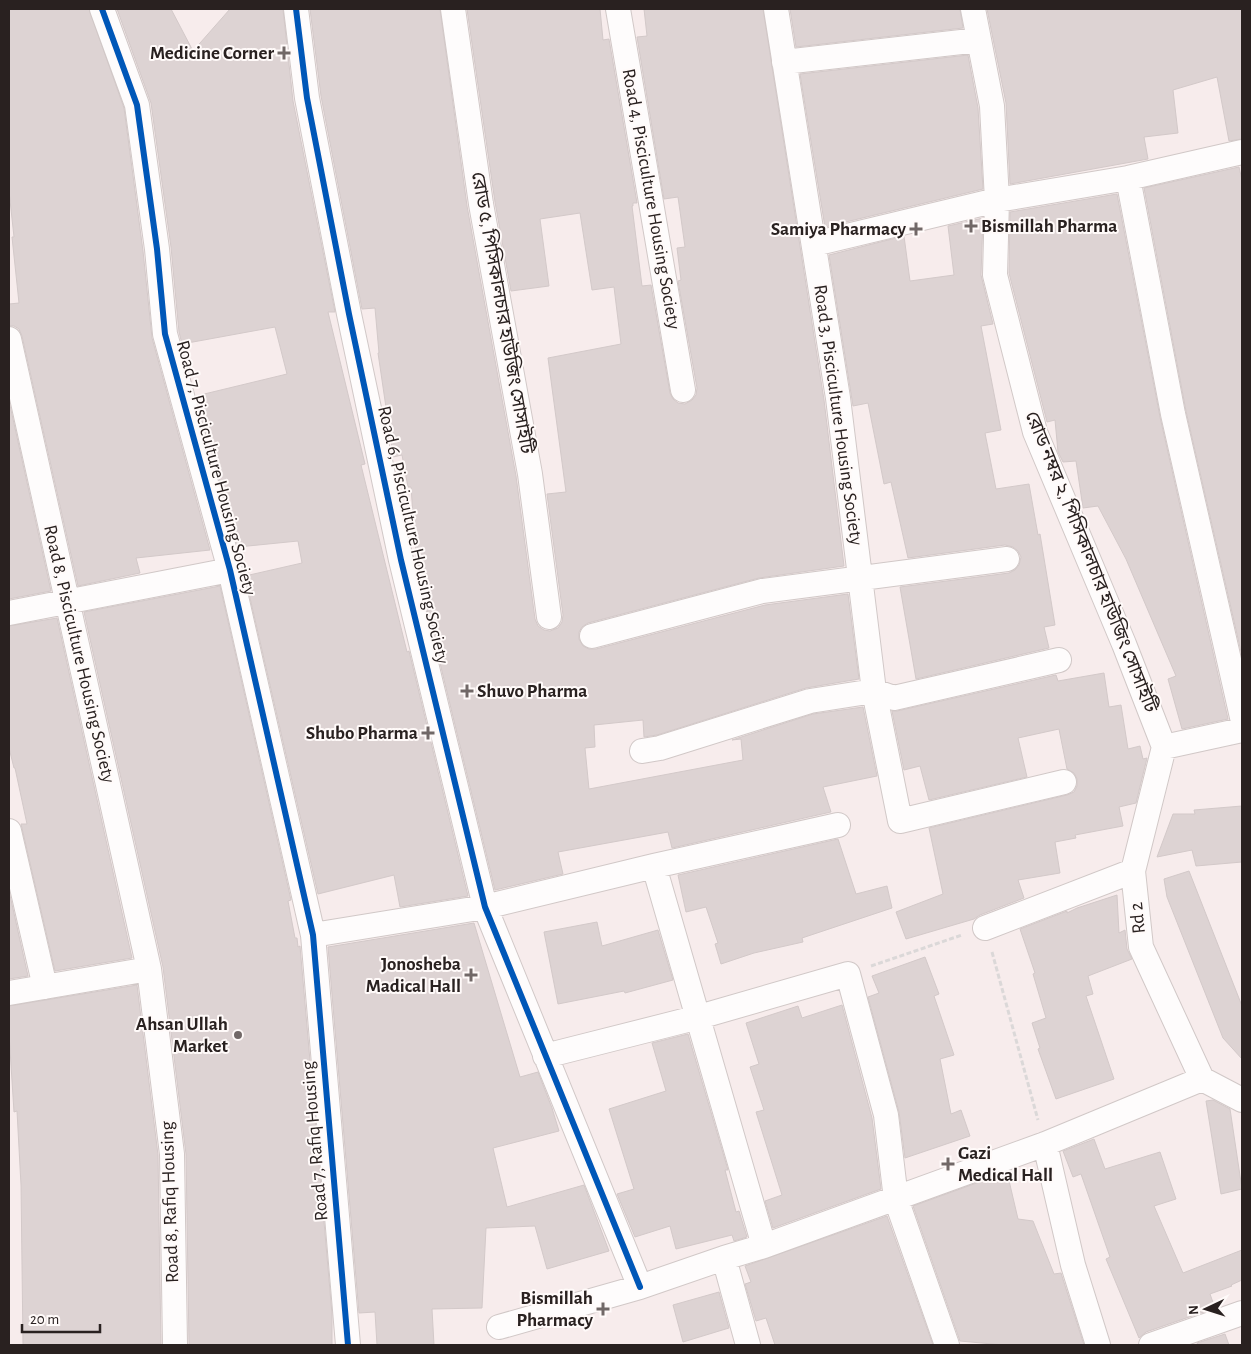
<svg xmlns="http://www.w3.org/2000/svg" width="1251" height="1354" font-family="'Alegreya Sans','Noto Sans Bengali',sans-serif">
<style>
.building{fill:#ddd3d3;stroke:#d3c9c9}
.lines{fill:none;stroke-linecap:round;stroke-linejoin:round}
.street-casing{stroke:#d1c8c7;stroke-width:26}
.path{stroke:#dbd8d8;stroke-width:3;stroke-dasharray:5 2.5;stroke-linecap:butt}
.street{stroke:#fefcfc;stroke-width:24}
.cycleway-casing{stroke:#fffaf9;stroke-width:9}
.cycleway{stroke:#0057b8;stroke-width:6}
.poi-dot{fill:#716867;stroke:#fffaf9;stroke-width:2}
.labels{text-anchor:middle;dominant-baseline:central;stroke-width:4;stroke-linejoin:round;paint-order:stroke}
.poi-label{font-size:19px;font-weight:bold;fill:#292120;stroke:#fffaf9;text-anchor:end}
.street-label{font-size:19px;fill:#292120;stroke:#fffaf9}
</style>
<rect width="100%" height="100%" fill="#f7ecec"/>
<!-- building -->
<path class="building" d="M 9,9 L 89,9 L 124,108 L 143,251 L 152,338 L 210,550 L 136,558 L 140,573 L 78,586 L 22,336 L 19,329 L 14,326 L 9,326 L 9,304 L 19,303 L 12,237 L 14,237 L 9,191 Z
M 117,9 L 171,9 L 193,51 L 230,9 L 283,9 L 293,101 L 335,312 L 328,312 L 365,464 L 361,465 L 407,652 L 409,651 L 468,896 L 400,907 L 394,875 L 318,894 L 245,576 L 302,563 L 298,541 L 238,547 L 196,396 L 287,374 L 275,327 L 182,344 L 179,332 L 171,247 L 151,103 Z
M 310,9 L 440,9 L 467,206 L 516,476 L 535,619 L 538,626 L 544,630 L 550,631 L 558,628 L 562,622 L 563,615 L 547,494 L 566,492 L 548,358 L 621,344 L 614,287 L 592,290 L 580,213 L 540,219 L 549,286 L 511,291 L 495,202 L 467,9 L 600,9 L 603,40 L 609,39 L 637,203 L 633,203 L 633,206 L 632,206 L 642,286 L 651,285 L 670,393 L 673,399 L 678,403 L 685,404 L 692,400 L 696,395 L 697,388 L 678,281 L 681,280 L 677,248 L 685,247 L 678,197 L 664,199 L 637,37 L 647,36 L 644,9 L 763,9 L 824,400 L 844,566 L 759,578 L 588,623 L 582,627 L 579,632 L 579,639 L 583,646 L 589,649 L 596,649 L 765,605 L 848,594 L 859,679 L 806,688 L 657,735 L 644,737 L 643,720 L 594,725 L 595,747 L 585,748 L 589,789 L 743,760 L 741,739 L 732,740 L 813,714 L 863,707 L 877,776 L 823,787 L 831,812 L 672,848 L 668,832 L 558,852 L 563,874 L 495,890 L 417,568 L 411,487 L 408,487 L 402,455 L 393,457 L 393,455 L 378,353 L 379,353 L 375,308 L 362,309 L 321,96 Z
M 790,9 L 960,9 L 963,28 L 796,47 Z
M 987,9 L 1242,9 L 1242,139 L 1229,141 L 1217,77 L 1173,90 L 1178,133 L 1144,137 L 1148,159 L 1010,184 L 1006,103 Z
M 968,55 L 978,108 L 983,189 L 825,227 L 800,74 Z
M 1239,167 L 1242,180 L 1242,656 L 1186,411 L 1144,188 Z
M 1117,194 L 1160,417 L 1228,719 L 1182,729 L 1168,679 L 1176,676 L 1126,559 L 1098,506 L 1083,508 L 1076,461 L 1063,462 L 1058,452 L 1055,420 L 1047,422 L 1009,273 L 1010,212 Z
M 983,218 L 981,275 L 993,324 L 981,326 L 1001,430 L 985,433 L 996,489 L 1029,484 L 1038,535 L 1040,534 L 1055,625 L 1044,627 L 1049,648 L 916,679 L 900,587 L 1009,573 L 1015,570 L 1019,565 L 1021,557 L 1018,551 L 1013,547 L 1005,545 L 908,558 L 891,482 L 884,484 L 868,403 L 853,406 L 829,255 L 904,236 L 910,281 L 954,275 L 948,226 Z
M 9,401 L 51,591 L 9,599 Z
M 220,586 L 291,900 L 288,901 L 295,938 L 297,938 L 298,947 L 300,946 L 332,1314 L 332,1345 L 189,1345 L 186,1154 L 163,967 L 84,612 Z
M 57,618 L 132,958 L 55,971 L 21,824 L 27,824 L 15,768 L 14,768 L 9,748 L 9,626 Z
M 1104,673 L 1109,707 L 1121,705 L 1128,749 L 1140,746 L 1143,759 L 1147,758 L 1136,803 L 1119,807 L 1123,826 L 1075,835 L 1076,838 L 1055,842 L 1060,873 L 1018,880 L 1024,898 L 980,915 L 974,919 L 906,939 L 896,912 L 943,894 L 929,828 L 1067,795 L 1074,792 L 1077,786 L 1077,779 L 1074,773 L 1067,769 L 1059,729 L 1018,738 L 1027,777 L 929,800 L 920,766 L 904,770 L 892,711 L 897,711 L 1056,675 L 1058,681 Z
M 1242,806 L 1242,862 L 1196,866 L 1192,850 L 1157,857 L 1173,814 L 1195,814 L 1194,810 Z
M 838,839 L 856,894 L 887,886 L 892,908 L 802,938 L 803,942 L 754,953 L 721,964 L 715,944 L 718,943 L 706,907 L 686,912 L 678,875 Z
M 1189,871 L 1242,1006 L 1242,1059 L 1223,1038 L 1167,897 L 1164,879 Z
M 9,891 L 28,976 L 9,979 Z
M 1117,895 L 1119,933 L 1125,930 L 1127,949 L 1132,959 L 1088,976 L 1093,994 L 1086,996 L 1114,1079 L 1056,1099 L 1038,1049 L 1040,1048 L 1032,1023 L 1046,1018 L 1033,974 L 1035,973 L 1020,929 L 1067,911 L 1067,913 L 1077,908 Z
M 597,922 L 602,946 L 658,930 L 673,980 L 625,993 L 624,991 L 558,1004 L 544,932 Z
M 474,923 L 520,1077 L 538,1072 L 552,1108 L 559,1131 L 493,1148 L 507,1207 L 584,1185 L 609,1251 L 547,1269 L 535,1226 L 486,1228 L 482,1308 L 432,1309 L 434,1345 L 377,1345 L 375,1312 L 359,1313 L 328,947 Z
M 925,957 L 939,994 L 934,996 L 954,1055 L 940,1059 L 951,1114 L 961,1110 L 970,1136 L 905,1158 L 899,1112 L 868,997 L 879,993 L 872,976 Z
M 137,985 L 158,1155 L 161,1344 L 23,1345 L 21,1185 L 17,1111 L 14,1112 L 9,1034 L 9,1006 Z
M 842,1005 L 872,1118 L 881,1189 L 773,1228 L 765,1201 L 782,1195 L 756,1112 L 764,1110 L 750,1067 L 759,1064 L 746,1023 L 798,1006 L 802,1018 Z
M 688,1034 L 728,1170 L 725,1170 L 736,1212 L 739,1211 L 747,1237 L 734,1241 L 732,1235 L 676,1249 L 670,1226 L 635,1237 L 617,1194 L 634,1189 L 609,1109 L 666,1091 L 652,1043 Z
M 1213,1100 L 1230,1109 L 1242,1189 L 1221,1194 L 1206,1101 Z
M 1094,1139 L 1105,1169 L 1160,1152 L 1176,1199 L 1154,1206 L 1183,1273 L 1242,1250 L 1242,1280 L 1231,1285 L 1232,1286 L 1210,1294 L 1215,1308 L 1146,1332 L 1139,1338 L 1106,1259 L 1110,1257 L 1081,1174 L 1073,1177 L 1063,1151 Z
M 1007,1172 L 1018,1219 L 1033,1221 L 1054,1274 L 1061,1273 L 1084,1345 L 1003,1345 L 960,1341 L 913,1206 Z
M 887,1216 L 933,1345 L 775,1345 L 766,1318 L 756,1321 L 745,1284 L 751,1282 L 745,1266 Z
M 719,1292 L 729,1328 L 683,1342 L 673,1305 Z
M 1225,1334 L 1229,1345 L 1198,1345 L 1197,1343 Z"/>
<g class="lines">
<defs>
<path id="street" d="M 102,9 L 137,105 L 157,249 L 165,334 L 230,570 L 313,935 L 348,1345
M 296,9 L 307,98 L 349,314 L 401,560 L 485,907 L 640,1287
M 453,9 L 481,204 L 530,474 L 549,617
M 618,9 L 683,390
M 776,9 L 838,398 L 874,691 L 900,821 L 1064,782
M 973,9 L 992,106 L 997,200 L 1128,178 L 1242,152
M 784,62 L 979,40
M 1128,178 L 1173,414 L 1242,717
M 814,244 L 997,200 L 995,275 L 1035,432 L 1124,644 L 1164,747
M 9,339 L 149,969 L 172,1154 L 175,1345
M 9,613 L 230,570
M 592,636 L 762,591 L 1007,559
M 1164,747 L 1133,871 L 1141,947 L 1202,1079
M 1164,747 L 1242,730
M 642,751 L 660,748 L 810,701 L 874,691 L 894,698 L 1059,660
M 9,831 L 45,987
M 654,866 L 764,1246
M 985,928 L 1133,871
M 313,935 L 485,907 L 654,866 L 838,825
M 9,993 L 149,969
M 545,1056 L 699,1017 L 848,974 L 886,1115 L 896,1199 L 947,1345
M 1045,1144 L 1073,1265 L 1098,1345
M 724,1258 L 748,1345
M 499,1327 L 640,1287 L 724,1258 L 764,1246 L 1045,1144 L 1202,1079 L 1242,1100
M 1151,1345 L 1242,1313"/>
</defs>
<!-- street casing -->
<use href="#street" class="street-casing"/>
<!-- path -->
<path class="path" d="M 992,952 L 1038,1120
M 871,966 L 962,935"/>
<!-- street -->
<use href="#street" class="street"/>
<defs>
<path id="cycleway" d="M 102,9 L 137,105 L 157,249 L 165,334 L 230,570 L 313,935 L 348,1345
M 296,9 L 307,98 L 349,314 L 401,560 L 485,907 L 640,1287"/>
</defs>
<!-- cycleway casing -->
<use href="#cycleway" class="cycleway-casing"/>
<!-- cycleway -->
<use href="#cycleway" class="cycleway"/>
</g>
<!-- markers -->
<g class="poi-dot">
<path d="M281.5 45.5h5v5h5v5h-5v5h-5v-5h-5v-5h5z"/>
<path d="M968.5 218.5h5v5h5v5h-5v5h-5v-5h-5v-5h5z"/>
<path d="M913.5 221.5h5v5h5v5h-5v5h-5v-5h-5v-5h5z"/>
<path d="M464.5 683.5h5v5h5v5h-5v5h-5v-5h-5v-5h5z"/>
<path d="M425.5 725.5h5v5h5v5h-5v5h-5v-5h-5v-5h5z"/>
<path d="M468.5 967.5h5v5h5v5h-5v5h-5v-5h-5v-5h5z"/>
<circle cx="238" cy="1035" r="5"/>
<path d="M945.5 1156.5h5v5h5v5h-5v5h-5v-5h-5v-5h5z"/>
<path d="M600.5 1301.5h5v5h5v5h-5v5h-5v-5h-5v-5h5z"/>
</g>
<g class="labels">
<!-- poi labels -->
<g class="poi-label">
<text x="274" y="53">Medicine Corner</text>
<text x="981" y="226" text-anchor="start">Bismillah Pharma</text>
<text x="906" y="229">Samiya Pharmacy</text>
<text x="477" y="691" text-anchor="start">Shuvo Pharma</text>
<text x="418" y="733">Shubo Pharma</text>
<text x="461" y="964">Jonosheba<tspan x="461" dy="22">Madical Hall</tspan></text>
<text x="228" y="1024">Ahsan Ullah<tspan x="228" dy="22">Market</tspan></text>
<text x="958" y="1153" text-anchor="start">Gazi<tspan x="958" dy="22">Medical Hall</tspan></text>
<text x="593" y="1298">Bismillah<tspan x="593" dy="22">Pharmacy</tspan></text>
</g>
<!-- street labels -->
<g class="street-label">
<text transform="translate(651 199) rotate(80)">Road 4, Pisciculture Housing Society</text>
<text transform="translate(502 313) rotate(80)">রোড ৫, পিসিকালচার হাউজিং সোসাইটি</text>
<text transform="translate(838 415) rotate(82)">Road 3, Pisciculture Housing Society</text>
<text transform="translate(216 468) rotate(75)">Road 7, Pisciculture Housing Society</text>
<text transform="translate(413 535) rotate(77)">Road 6, Pisciculture Housing Society</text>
<text transform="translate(1091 562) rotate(68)">রোড নম্বর ২, পিসিকালচার হাউজিং সোসাইটি</text>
<text transform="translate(79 654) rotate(77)">Road 8, Pisciculture Housing Society</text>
<text transform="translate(1138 918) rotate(-96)">Rd 2</text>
<text transform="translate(315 1141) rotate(-95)">Road 7, Rafiq Housing</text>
<text transform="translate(170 1202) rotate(-92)">Road 8, Rafiq Housing</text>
</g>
</g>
<!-- border -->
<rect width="1251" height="1354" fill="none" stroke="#292120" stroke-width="20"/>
<!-- north arrow -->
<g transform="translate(1206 1309) rotate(266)" stroke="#fffaf9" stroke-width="4" paint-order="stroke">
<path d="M0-4L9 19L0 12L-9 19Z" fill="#292120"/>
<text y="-8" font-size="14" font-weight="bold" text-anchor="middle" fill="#292120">N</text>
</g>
<!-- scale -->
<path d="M22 1324v8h78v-8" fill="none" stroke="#292120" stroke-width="2.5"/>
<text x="30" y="1324" font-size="15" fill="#292120" stroke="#fffaf9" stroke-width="4" paint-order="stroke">20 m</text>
</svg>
